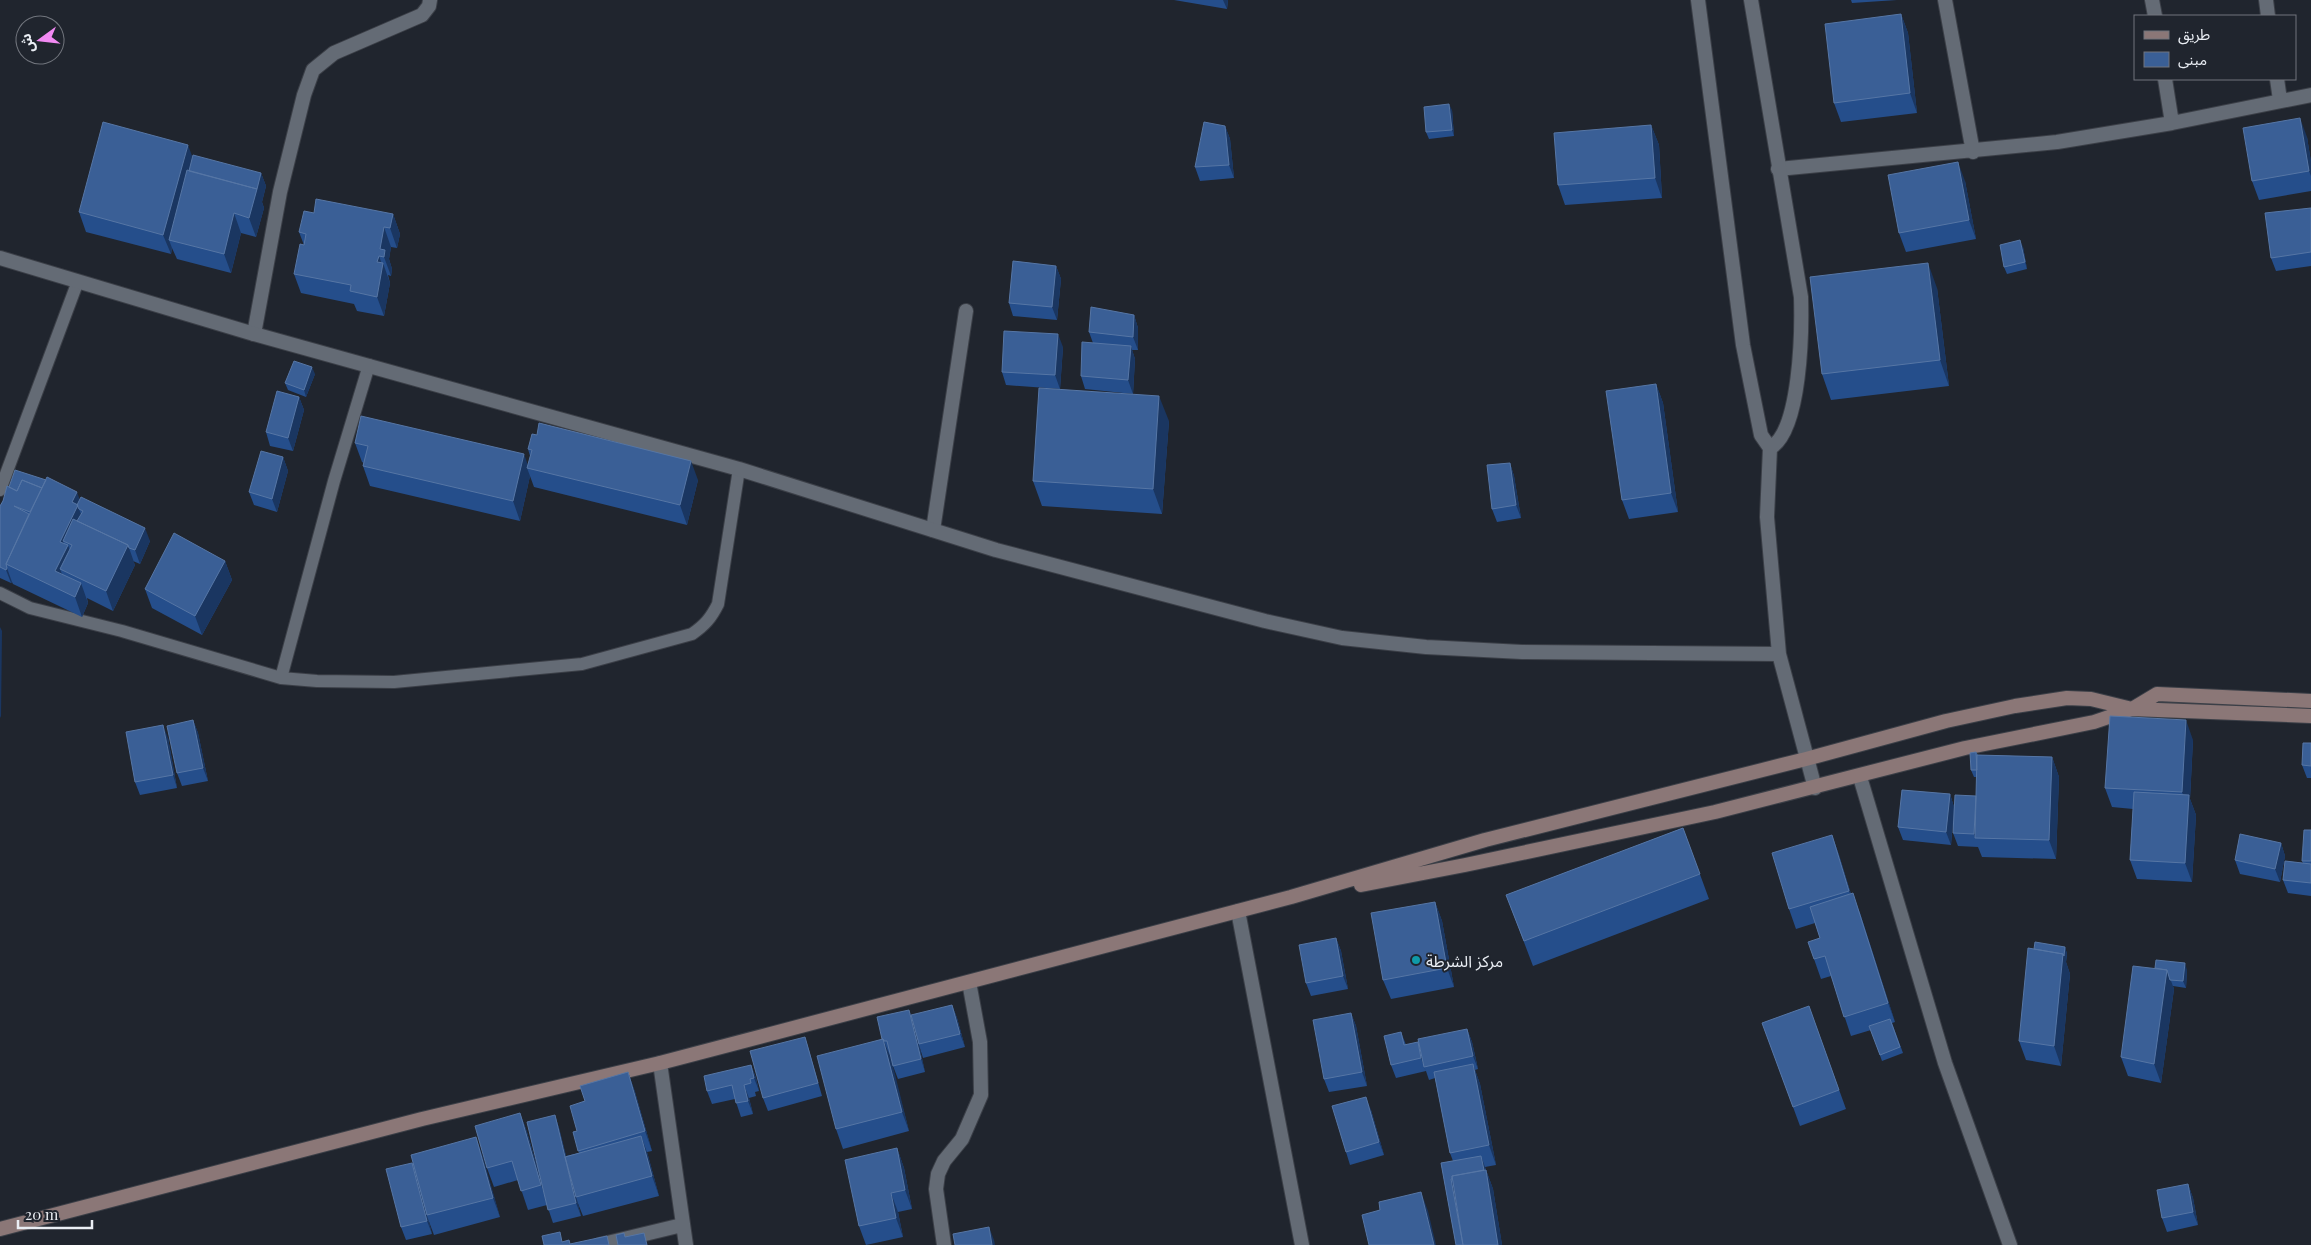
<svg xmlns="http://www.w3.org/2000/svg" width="2311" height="1245" font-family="'Playfair Display','Noto Sans Arabic',serif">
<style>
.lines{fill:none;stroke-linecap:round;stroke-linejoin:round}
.service-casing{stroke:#3b3f47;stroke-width:14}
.minor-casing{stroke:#3b3f47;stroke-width:16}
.tertiary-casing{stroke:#3b3f47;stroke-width:16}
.secondary-casing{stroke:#3b3f47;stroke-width:16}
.service{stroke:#646b75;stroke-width:12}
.minor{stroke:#646b75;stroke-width:14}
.tertiary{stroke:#646b75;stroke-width:14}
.secondary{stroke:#8b7777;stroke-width:14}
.wall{fill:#254e8b}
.shaded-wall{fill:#1a3661}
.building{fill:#3a5f96;stroke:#5676a5}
.culture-dot{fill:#0f9aa8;stroke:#20252e;stroke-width:2}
.labels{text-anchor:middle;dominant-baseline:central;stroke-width:4;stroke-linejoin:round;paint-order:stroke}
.poi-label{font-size:16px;fill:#eaeef4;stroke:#20252e;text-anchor:start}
</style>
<rect width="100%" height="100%" fill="#20252e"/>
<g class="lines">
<defs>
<path id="service" d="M 0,490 L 78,281
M 0,593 L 30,608 L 122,631 L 281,678 L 317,681 L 394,682 L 582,664 L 692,634 C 705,625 711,618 718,604 L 739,469
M 281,678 L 334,481 L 369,365"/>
<path id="minor" d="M 1945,0 L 1973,152
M 2152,0 L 2155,16
M 2266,0 L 2268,16
M 2165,79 L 2172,123
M 2277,79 L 2280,100
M 1778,169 L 2057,142 L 2172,123 L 2311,95
M 254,334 L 280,192 L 304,95 L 313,70 L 334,53 L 422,15 L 429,6 L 430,0
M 933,530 L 966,311
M 1860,777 L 1945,1063 L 2010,1245
M 660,1063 L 686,1245
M 599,1245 L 682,1225
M 944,1245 L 936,1189 L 938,1174 L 944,1161 L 962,1139 L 981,1095 L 980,1042 L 969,982"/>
<path id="tertiary" d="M 1698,0 L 1743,345 L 1761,435 L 1770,448 L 1767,517 L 1779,654 L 1815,788
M 1751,0 L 1801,297 C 1802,330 1801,431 1770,448
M 0,258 L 254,334 L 739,469 L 996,550 L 1265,621 L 1342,638 L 1426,647 L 1522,652 L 1779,654
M 1238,911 L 1302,1245"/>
<path id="secondary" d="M 1361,885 L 1465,865 L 1715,812 L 1965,748 L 2094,722 L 2132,709 L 2157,694 L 2311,701
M 0,1229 L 422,1119 L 660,1063 L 1291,897 L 1485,840 L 1806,759 L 1946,721 L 2015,706 L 2067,698 L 2091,699 L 2132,709 L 2311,716"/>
</defs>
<!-- service casing -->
<use href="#service" class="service-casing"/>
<!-- minor casing -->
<use href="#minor" class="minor-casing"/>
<!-- tertiary casing -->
<use href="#tertiary" class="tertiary-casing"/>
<!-- secondary casing -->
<use href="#secondary" class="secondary-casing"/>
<!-- service -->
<use href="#service" class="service"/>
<!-- minor -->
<use href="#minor" class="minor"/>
<!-- tertiary -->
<use href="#tertiary" class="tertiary"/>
<!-- secondary -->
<use href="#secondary" class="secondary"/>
</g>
<!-- wall -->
<path class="wall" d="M 1174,0 L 1228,0 L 1227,9 Z
M 1851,0 L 1897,0 L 1852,3 Z
M 1901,14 L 1908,33 L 1917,113 L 1841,122 L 1834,103 Z
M 1452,110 L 1454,136 L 1429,139 L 1426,132 Z
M 1651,125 L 1659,145 L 1662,198 L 1565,205 L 1558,185 Z
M 1225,126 L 1230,139 L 1234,178 L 1200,181 L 1195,167 Z
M 2307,137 L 2311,162 L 2311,191 L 2259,200 L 2252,181 Z
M 192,158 L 261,173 L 266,186 L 262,202 L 264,208 L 256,237 L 241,233 L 231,273 L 177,259 L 172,248 L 171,254 L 86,232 L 79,212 Z
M 1965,181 L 1976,239 L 1906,252 L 1899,233 Z
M 2311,208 L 2311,266 L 2276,271 L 2271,258 Z
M 393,214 L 400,234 L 397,248 L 391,247 L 389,259 L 392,269 L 391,276 L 388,275 L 390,283 L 384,316 L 357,311 L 354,304 L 301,293 L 294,274 L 304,245 L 299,232 Z
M 2023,247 L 2027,269 L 2007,274 L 2004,267 Z
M 1056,266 L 1061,279 L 1057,320 L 1013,316 L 1009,303 Z
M 1937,288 L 1949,386 L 1831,400 L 1822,374 Z
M 1134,315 L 1138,328 L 1138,350 L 1132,350 L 1135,359 L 1133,394 L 1085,389 L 1081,376 L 1093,343 L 1089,332 Z
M 1063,347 L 1060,389 L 1006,385 L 1002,372 Z
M 315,374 L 306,397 L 288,390 L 285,383 Z
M 1656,384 L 1663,403 L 1678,512 L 1629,519 L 1622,500 Z
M 299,397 L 304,410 L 293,451 L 270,446 L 266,432 Z
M 1169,421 L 1162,514 L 1042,506 L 1033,481 Z
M 355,443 L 528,465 L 530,456 L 528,449 L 698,480 L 687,525 L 534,487 L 530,476 L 520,521 L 370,486 L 363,466 L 364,463 L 362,462 Z
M 283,457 L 288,471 L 277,512 L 254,505 L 249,492 Z
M 1510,463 L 1514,476 L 1521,518 L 1497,522 L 1492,509 Z
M 10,487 L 80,499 L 150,541 L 140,564 L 133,561 L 135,565 L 113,611 L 87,598 L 88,603 L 82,617 L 13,584 L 12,582 L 11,583 L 0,578 L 0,506 Z
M 225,561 L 232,580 L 202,635 L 152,608 L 145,589 Z
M 193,720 L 198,733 L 208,781 L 182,786 L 177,773 Z
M 168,738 L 177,788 L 140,795 L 135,782 Z
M 2193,740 L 2190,799 L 2196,815 L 2192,882 L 2137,879 L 2130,860 L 2133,809 L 2112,807 L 2105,788 Z
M 2311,743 L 2311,778 L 2307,778 L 2302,765 Z
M 1976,752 L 1978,755 L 2052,757 L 2059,777 L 2056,859 L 1982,857 L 1978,847 L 1958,846 L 1953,833 L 1954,808 L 1951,845 L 1903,840 L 1898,827 L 1950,794 L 1954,807 L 1976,798 L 1977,777 L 1974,777 L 1971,770 Z
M 1683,828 L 1709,899 L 1533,966 L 1506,895 Z
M 2311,830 L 2311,896 L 2288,893 L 2283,880 L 2303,863 L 2302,861 Z
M 1832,835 L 1839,855 L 1851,894 L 1860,913 L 1895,1022 L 1892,1023 L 1903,1053 L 1882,1061 L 1871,1030 L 1851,1036 L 1831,976 L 1821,979 L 1814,959 L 1820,938 L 1815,923 L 1796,929 L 1789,909 Z
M 2281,843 L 2285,856 L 2280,882 L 2240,874 L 2235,860 Z
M 1435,902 L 1442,921 L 1454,987 L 1391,999 L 1383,980 Z
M 1336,938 L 1341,951 L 1348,989 L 1311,996 L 1306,983 Z
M 2065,947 L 2067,954 L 2066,962 L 2070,974 L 2061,1066 L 2026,1060 L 2019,1041 L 2034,949 Z
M 2155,968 L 2187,970 L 2186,988 L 2173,986 L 2174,989 L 2161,1083 L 2128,1076 L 2121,1057 Z
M 952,1005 L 957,1018 L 965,1047 L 923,1058 L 919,1045 L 925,1072 L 898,1079 L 893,1066 L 891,1054 L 889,1055 L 909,1131 L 843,1149 L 836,1129 L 883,1039 L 912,1019 Z
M 1809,1006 L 1846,1109 L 1800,1126 L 1762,1023 Z
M 1351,1013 L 1356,1026 L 1367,1086 L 1329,1092 L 1324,1079 Z
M 1467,1029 L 1472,1042 L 1478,1069 L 1475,1070 L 1480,1084 L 1496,1165 L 1485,1167 L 1493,1189 L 1502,1245 L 1456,1245 L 1441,1163 L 1453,1161 L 1450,1153 L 1435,1078 L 1429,1080 L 1426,1071 L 1396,1078 L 1391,1065 L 1401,1032 L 1406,1045 L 1418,1042 L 1421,1052 Z
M 805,1037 L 809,1050 L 822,1096 L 768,1111 L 763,1098 Z
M 751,1065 L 756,1078 L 759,1091 L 755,1092 L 756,1096 L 749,1098 L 753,1114 L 741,1117 L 735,1099 L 712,1104 L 707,1091 Z
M 628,1072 L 635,1092 L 652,1151 L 647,1152 L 659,1196 L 583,1216 L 577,1201 L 581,1216 L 553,1223 L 547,1205 L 528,1210 L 518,1180 L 494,1187 L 487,1168 L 520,1113 L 527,1132 L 540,1177 L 555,1115 L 559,1128 L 566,1156 L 579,1153 L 573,1132 L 577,1131 L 585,1101 Z
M 1371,1110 L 1384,1155 L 1350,1165 L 1346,1152 Z
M 476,1137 L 500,1217 L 434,1235 L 428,1219 L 432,1234 L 406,1240 L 401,1227 L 412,1163 Z
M 897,1148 L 904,1168 L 912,1209 L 898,1212 L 903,1237 L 866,1245 L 859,1226 Z
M 2188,1184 L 2193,1198 L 2198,1225 L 2167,1232 L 2162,1218 Z"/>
<!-- shaded-wall -->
<path class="shaded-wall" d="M 1223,0 L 1228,0 L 1227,9 Z
M 1901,14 L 1908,33 L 1917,113 L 1910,93 Z
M 1449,104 L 1452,110 L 1454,136 L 1452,130 Z
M 2300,118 L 2307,137 L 2311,162 L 2311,176 L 2309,171 Z
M 1651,125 L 1659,145 L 1662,198 L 1655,178 Z
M 1225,126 L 1230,139 L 1234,178 L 1229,165 Z
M 188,145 L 195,164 L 169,240 L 172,248 L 171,254 L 163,235 Z
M 1958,162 L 1965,181 L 1976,239 L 1969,220 Z
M 261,173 L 266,186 L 262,202 L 264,208 L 256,237 L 249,218 Z
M 234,213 L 241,233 L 231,273 L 224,254 Z
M 393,214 L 400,234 L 397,248 L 390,228 Z
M 384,227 L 391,247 L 389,259 L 392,269 L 391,276 L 384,257 L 380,249 Z
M 2020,240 L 2023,247 L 2027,269 L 2025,262 Z
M 379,256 L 383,267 L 383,263 L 390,283 L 384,316 L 377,297 L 377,262 Z
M 1928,263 L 1937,288 L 1949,386 L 1940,360 Z
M 1056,266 L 1061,279 L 1057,320 L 1052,307 Z
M 1134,315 L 1138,328 L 1138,350 L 1133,337 Z
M 1058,334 L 1063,347 L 1060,389 L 1055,375 Z
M 1131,346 L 1135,359 L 1133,394 L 1128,380 Z
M 312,367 L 315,374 L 306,397 L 304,390 Z
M 1656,384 L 1663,403 L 1678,512 L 1671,493 Z
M 1159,396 L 1169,421 L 1162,514 L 1153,489 Z
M 299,397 L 304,410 L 293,451 L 288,438 Z
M 524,454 L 529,468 L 527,468 L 530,476 L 520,521 L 513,501 Z
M 283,457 L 288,471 L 277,512 L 272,499 Z
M 691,461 L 698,480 L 687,525 L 680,505 Z
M 1510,463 L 1514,476 L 1521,518 L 1516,505 Z
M 77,492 L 84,511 L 79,509 L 85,525 L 72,545 L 63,541 L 66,549 L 68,545 L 75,564 L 60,569 L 66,584 L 55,571 L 60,542 L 72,502 Z
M 145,528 L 150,541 L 140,564 L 135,550 Z
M 128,545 L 135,565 L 113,611 L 106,591 Z
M 225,561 L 232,580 L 202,635 L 195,616 Z
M 7,568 L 12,582 L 11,583 L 6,570 Z
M 81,583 L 88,603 L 82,617 L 75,597 Z
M 0,627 L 2,631 L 1,718 L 0,716 Z
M 193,720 L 198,733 L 208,781 L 203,768 Z
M 2186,720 L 2193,740 L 2190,799 L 2196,815 L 2192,882 L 2185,863 L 2188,808 L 2182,792 Z
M 163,725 L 168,738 L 177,788 L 173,775 Z
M 2052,757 L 2059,777 L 2056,859 L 2049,840 Z
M 1950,794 L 1954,807 L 1951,845 L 1946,832 Z
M 1976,796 L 1980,809 L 1975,838 L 1974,834 Z
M 1832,835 L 1839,855 L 1856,911 L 1849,891 Z
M 2281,843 L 2285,856 L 2280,882 L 2275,869 Z
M 1853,893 L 1860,913 L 1895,1022 L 1888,1003 Z
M 1435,902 L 1442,921 L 1454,987 L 1447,968 Z
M 1336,938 L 1341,951 L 1348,989 L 1343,976 Z
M 2065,947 L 2067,954 L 2066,962 L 2070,974 L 2061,1066 L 2054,1046 L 2063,954 Z
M 2185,963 L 2187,970 L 2186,988 L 2183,981 Z
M 2167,970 L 2174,989 L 2161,1083 L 2154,1064 Z
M 952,1005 L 957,1018 L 965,1047 L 960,1034 Z
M 909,1010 L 914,1023 L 925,1072 L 921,1059 Z
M 1351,1013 L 1356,1026 L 1367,1086 L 1362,1072 Z
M 1467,1029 L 1472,1042 L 1478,1069 L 1473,1056 Z
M 883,1039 L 891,1058 L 909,1131 L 902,1112 Z
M 1418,1042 L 1422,1056 L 1424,1067 L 1426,1072 L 1421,1058 Z
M 1473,1064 L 1480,1084 L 1496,1165 L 1489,1145 Z
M 751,1065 L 756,1078 L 759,1091 L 754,1078 Z
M 628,1072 L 635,1092 L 652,1151 L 645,1131 Z
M 744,1085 L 749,1098 L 753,1114 L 748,1101 Z
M 1366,1097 L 1371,1110 L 1384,1155 L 1379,1142 Z
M 520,1113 L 527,1132 L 548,1204 L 541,1185 Z
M 555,1115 L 559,1128 L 581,1216 L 576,1203 Z
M 641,1136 L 648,1155 L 659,1196 L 652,1176 Z
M 476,1137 L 483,1157 L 500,1217 L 493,1198 Z
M 897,1148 L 904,1168 L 912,1209 L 905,1190 Z
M 1481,1156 L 1493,1189 L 1502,1245 L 1498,1245 Z
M 412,1163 L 428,1219 L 432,1234 L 427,1221 Z
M 1451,1179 L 1456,1193 L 1463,1245 Z
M 2188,1184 L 2193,1198 L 2198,1225 L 2193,1212 Z
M 1421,1192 L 1428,1211 L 1436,1245 L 1434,1245 Z
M 891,1193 L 898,1212 L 903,1237 L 896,1218 Z
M 989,1227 L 994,1240 L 995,1245 L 992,1245 Z"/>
<!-- building -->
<path class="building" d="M 1901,14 L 1910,93 L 1834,103 L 1825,24 Z
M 1449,104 L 1452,130 L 1426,132 L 1424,107 Z
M 2300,118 L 2309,171 L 2252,181 L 2243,128 Z
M 103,122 L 188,145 L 163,235 L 79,212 Z
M 1204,122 L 1225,126 L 1229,165 L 1195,167 Z
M 1651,125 L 1655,178 L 1558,185 L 1554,133 Z
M 193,155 L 261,173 L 257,189 L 189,171 Z
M 1958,162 L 1969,220 L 1899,233 L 1888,175 Z
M 187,170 L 257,189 L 249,218 L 234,213 L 224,254 L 169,240 Z
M 316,199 L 393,214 L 390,228 L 384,227 L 380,249 L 385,250 L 384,257 L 379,256 L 377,262 L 383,263 L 377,297 L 350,291 L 351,285 L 294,274 L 300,244 L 304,245 L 306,234 L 299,232 L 304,211 L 314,213 Z
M 2311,208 L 2311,252 L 2271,258 L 2265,213 Z
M 2020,240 L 2025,262 L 2004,267 L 2000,245 Z
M 1013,261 L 1056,266 L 1052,307 L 1009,303 Z
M 1928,263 L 1940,360 L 1822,374 L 1810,277 Z
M 1091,307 L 1134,315 L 1133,337 L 1089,332 Z
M 1004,331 L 1058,334 L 1055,375 L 1002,372 Z
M 1082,342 L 1131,346 L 1128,380 L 1081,376 Z
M 294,361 L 312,367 L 304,390 L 285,383 Z
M 1656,384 L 1671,493 L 1622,500 L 1606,391 Z
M 1039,388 L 1159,396 L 1153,489 L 1033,481 Z
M 277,391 L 299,397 L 288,438 L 266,432 Z
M 361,416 L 524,454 L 513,501 L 363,466 L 368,446 L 355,443 Z
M 539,423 L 691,461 L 680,505 L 527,468 L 532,450 L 528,449 L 532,434 L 537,435 Z
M 261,451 L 283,457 L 272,499 L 249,492 Z
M 1510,463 L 1516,505 L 1492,509 L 1487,465 Z
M 15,470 L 46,480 L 42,488 L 22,480 L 17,491 L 9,487 Z
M 47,477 L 77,492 L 72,502 L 78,505 L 60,542 L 68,545 L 55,571 L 81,583 L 75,597 L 6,564 Z
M 22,480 L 42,488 L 30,512 L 14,506 L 29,514 L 6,564 L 7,568 L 6,570 L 0,567 L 0,506 L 3,501 L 7,486 L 17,491 Z
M 81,497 L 145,528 L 135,550 L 129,548 L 128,545 L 77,521 L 83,511 L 79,509 L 77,505 Z
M 73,519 L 128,545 L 106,591 L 60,569 L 72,545 L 63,541 Z
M 174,533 L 225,561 L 195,616 L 145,589 Z
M 2110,716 L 2186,720 L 2182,792 L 2105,788 Z
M 193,720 L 203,768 L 177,773 L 167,726 Z
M 163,725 L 173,775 L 135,782 L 126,732 Z
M 2303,743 L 2311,743 L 2311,766 L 2302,765 Z
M 1976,752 L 1977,770 L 1971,770 L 1970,753 Z
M 1977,755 L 2052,757 L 2049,840 L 1975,838 Z
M 1902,790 L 1950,794 L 1946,832 L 1898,827 Z
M 2134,792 L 2189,795 L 2185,863 L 2130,860 Z
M 1955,795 L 1976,796 L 1974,834 L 1953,833 Z
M 1683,828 L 1700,874 L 1524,941 L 1506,895 Z
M 2304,830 L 2311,830 L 2311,861 L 2302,861 Z
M 2240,834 L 2281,843 L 2275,869 L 2235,860 Z
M 1832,835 L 1849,891 L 1789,909 L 1772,853 Z
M 2285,861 L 2311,864 L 2311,883 L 2283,880 Z
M 1853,893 L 1888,1003 L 1844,1017 L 1825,956 L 1814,959 L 1808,942 L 1820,938 L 1810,907 Z
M 1435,902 L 1447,968 L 1383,980 L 1371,913 Z
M 1336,938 L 1343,976 L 1306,983 L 1299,945 Z
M 2035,942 L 2065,947 L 2064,956 L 2063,954 L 2034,949 Z
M 2028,948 L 2063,954 L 2054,1046 L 2019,1041 Z
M 2156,960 L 2185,963 L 2183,981 L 2170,980 L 2167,970 L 2155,968 Z
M 2133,966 L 2167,970 L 2154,1064 L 2121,1057 Z
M 952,1005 L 960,1034 L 919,1044 L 911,1015 Z
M 1809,1006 L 1839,1090 L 1793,1107 L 1762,1023 Z
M 909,1010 L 921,1059 L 893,1066 L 887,1041 L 884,1041 L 883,1039 L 882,1039 L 877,1017 Z
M 1351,1013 L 1362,1072 L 1324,1079 L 1313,1020 Z
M 1890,1019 L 1900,1047 L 1880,1055 L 1869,1026 Z
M 1467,1029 L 1473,1056 L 1424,1067 L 1418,1039 Z
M 1401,1032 L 1404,1045 L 1418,1042 L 1421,1058 L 1391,1065 L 1384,1036 Z
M 805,1037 L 818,1083 L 763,1098 L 750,1051 Z
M 883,1039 L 902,1112 L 836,1129 L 817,1056 Z
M 1473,1064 L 1489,1145 L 1450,1153 L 1434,1072 Z
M 751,1065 L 754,1078 L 750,1079 L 751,1083 L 744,1085 L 748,1101 L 736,1103 L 732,1085 L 707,1091 L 704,1076 Z
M 628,1072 L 645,1131 L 578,1151 L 573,1132 L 577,1131 L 570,1106 L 585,1101 L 580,1086 Z
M 1366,1097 L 1379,1142 L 1346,1152 L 1332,1106 Z
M 520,1113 L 541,1185 L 521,1191 L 512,1161 L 487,1168 L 475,1126 Z
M 555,1115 L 576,1203 L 548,1210 L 527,1122 Z
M 641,1136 L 652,1176 L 576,1197 L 565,1157 Z
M 476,1137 L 493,1198 L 427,1215 L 411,1155 Z
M 897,1148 L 905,1190 L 891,1193 L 896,1218 L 859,1226 L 845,1160 Z
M 1481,1156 L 1484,1170 L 1452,1176 L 1452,1179 L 1451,1179 L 1463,1245 L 1456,1245 L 1441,1163 Z
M 412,1163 L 427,1221 L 401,1227 L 386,1169 Z
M 1486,1170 L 1498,1245 L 1463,1245 L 1452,1176 Z
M 2188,1184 L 2193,1212 L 2162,1218 L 2157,1190 Z
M 1421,1192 L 1434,1245 L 1369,1245 L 1362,1215 L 1380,1210 L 1379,1202 Z
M 989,1227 L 992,1245 L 955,1245 L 953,1234 Z
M 560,1232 L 562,1242 L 569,1240 L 570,1244 L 607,1236 L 609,1245 L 544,1245 L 542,1236 Z
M 624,1233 L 625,1237 L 644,1233 L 647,1245 L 618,1245 L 616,1235 Z"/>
<!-- markers -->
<circle class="culture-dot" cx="1416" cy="960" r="5"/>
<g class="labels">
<!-- poi labels -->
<g class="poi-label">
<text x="1426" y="960">مركز الشرطة</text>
</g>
</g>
<!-- legend -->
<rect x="2134" y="15" width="162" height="65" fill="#20252e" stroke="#71757d"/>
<rect x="2144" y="31" width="25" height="8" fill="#8b7777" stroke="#71757d"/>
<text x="2178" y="40" font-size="15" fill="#eaeef4">طريق</text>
<rect x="2144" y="52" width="25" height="15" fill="#3a5f96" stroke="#71757d"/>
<text x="2178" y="65" font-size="15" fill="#eaeef4">مبنى</text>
<!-- north arrow -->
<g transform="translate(40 40) rotate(255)"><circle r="24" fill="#20252e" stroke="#71757d"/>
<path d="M0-4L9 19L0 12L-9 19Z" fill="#f28af3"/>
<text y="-8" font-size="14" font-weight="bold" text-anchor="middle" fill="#eaeef4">ش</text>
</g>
<!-- scale -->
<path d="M18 1220v8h74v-8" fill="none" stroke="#eaeef4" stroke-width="2.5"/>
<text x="25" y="1220" font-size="15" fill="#eaeef4" stroke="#20252e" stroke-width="4" paint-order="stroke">20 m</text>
</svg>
